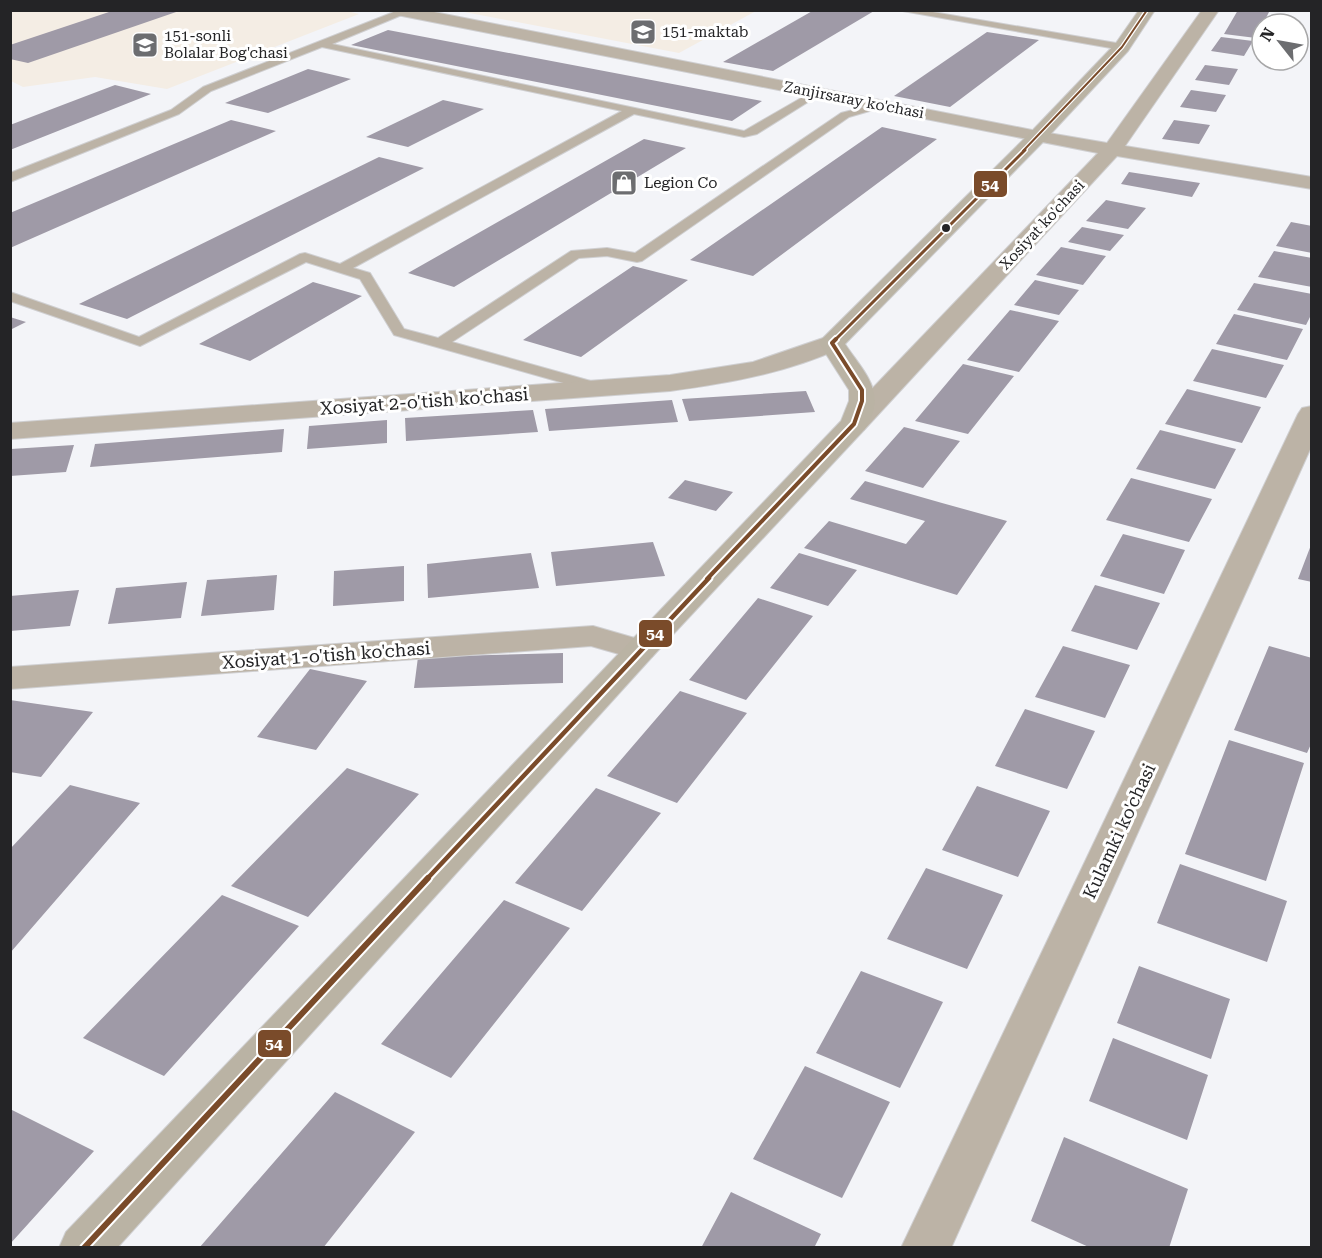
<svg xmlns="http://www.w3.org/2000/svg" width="1322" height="1258" font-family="'Roboto Serif',serif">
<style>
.education{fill:#f4ede4}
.building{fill:#9f9aa7}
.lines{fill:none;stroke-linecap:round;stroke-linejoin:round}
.service-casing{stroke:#cfcfd1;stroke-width:2}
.minor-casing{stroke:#cfcfd1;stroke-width:2}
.secondary-casing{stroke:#cfcfd1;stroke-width:2}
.service{fill:#bcb3a6;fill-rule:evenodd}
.minor{fill:#bcb3a6;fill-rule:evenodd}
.secondary{fill:#bab3a4;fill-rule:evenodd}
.bus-1-far4-casing{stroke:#fff;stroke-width:4.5}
.bus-1-far3-casing{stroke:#fff;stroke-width:6}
.bus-1-far2-casing{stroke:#fff;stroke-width:8}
.bus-1-far1-casing{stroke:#fff;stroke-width:9}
.bus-1-casing{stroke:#fff;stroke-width:10}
.bus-1-far4{stroke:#7a4b2a;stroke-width:2}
.bus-1-far3{stroke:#7a4b2a;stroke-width:3}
.bus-1-far2{stroke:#7a4b2a;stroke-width:4}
.bus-1-far1{stroke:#7a4b2a;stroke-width:4.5}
.bus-1{stroke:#7a4b2a;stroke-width:6}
.bus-dot{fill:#242426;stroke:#fff;stroke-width:2}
.labels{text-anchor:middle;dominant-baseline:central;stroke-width:6;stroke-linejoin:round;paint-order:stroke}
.far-poi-label{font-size:15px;fill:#242426;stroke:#fff;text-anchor:start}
.far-street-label{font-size:15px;fill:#242426;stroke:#fff}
.street-label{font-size:18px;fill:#242426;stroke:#fff}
.line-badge{stroke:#fff;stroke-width:2}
.badge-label{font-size:16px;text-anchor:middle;font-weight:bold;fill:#fff}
</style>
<rect width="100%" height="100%" fill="#f3f4f8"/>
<!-- education -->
<path class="education" d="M 343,10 L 359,14 L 167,89 L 95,77 L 23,87 L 11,81 L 11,11 Z
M 459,11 L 756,11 L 679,53 Z"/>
<!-- building -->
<path class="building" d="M 115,10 L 179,11 L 28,63 L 10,59 L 10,45 Z
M 814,10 L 874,11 L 773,71 L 723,62 Z
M 1238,10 L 1270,10 L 1256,38 L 1224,34 Z
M 388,30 L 762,101 L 732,121 L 351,45 Z
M 987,32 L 1039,40 L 950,107 L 894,96 Z
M 1221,37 L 1253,41 L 1244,56 L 1211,51 Z
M 1205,65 L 1238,69 L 1229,85 L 1195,80 Z
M 308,69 L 351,79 L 268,113 L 225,103 Z
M 115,85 L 151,94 L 10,150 L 10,125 Z
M 1191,90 L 1226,95 L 1216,112 L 1180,107 Z
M 443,100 L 484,109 L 408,147 L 366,137 Z
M 231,120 L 276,131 L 10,248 L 10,213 Z
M 1174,120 L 1210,125 L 1199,144 L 1162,139 Z
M 882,127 L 937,139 L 753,276 L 690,260 Z
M 644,139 L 686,148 L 454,287 L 408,273 Z
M 379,157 L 424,168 L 127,319 L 79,304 Z
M 1129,172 L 1200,183 L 1192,197 L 1121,184 Z
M 1106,200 L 1146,208 L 1128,229 L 1086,221 Z
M 1291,222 L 1312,226 L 1312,253 L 1276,246 Z
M 1082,227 L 1124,235 L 1110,251 L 1068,242 Z
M 1061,247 L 1106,256 L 1083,285 L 1036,275 Z
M 1274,251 L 1312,258 L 1312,287 L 1258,277 Z
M 633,266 L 688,280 L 581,357 L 523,340 Z
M 1035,280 L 1079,290 L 1059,315 L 1014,305 Z
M 313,282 L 362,296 L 250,361 L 199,344 Z
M 1254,283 L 1312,294 L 1312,313 L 1306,325 L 1237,310 Z
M 1010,310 L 1059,321 L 1019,372 L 967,360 Z
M 1234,314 L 1303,329 L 1287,360 L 1216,344 Z
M 10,317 L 26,322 L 10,330 Z
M 1212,349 L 1284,365 L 1266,398 L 1193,381 Z
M 963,364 L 1014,376 L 968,434 L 915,421 Z
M 1187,389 L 1261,407 L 1242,443 L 1165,424 Z
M 806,391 L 815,412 L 689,421 L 682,399 Z
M 672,400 L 678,422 L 549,431 L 545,409 Z
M 533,410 L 538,432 L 406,441 L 405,418 Z
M 387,420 L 387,443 L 307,449 L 309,426 Z
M 904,427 L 960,441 L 923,488 L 865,471 Z
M 284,429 L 282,452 L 90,467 L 95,444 Z
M 1160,430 L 1236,449 L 1215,489 L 1136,469 Z
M 74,445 L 66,472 L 10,476 L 11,449 Z
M 1131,478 L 1212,499 L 1189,542 L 1106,520 Z
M 685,480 L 733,492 L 716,511 L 668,498 Z
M 865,481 L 942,503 L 1007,521 L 957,595 L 804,548 L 829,521 L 906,544 L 925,521 L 850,499 Z
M 1123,534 L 1185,550 L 1164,594 L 1100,576 Z
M 653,542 L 665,576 L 556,586 L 551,552 Z
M 1311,545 L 1312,545 L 1312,582 L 1298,579 Z
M 531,553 L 539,588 L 428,598 L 427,564 Z
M 799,553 L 857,570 L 828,606 L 770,588 Z
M 404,566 L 404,601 L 333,606 L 334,571 Z
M 277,575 L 274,610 L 201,616 L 207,580 Z
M 187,582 L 181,618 L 108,624 L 116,588 Z
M 1095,585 L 1160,603 L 1137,650 L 1071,631 Z
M 79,590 L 70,626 L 10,631 L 10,596 Z
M 758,598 L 813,616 L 746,700 L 689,680 Z
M 1063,646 L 1130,665 L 1105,718 L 1035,697 Z
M 1269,646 L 1312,658 L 1312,742 L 1307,753 L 1234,730 Z
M 563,653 L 563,683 L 414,688 L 418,657 Z
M 310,669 L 367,681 L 316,750 L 257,737 Z
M 680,691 L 747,713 L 677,803 L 607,776 Z
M 10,700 L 93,712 L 41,777 L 10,772 Z
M 1025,709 L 1095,731 L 1067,789 L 995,766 Z
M 1229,740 L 1304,763 L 1266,881 L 1185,854 Z
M 347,768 L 419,794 L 308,917 L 231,886 Z
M 70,785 L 140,803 L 10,953 L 10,849 Z
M 977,786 L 1050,811 L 1018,877 L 942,850 Z
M 596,788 L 661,813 L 582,911 L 515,883 Z
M 1180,864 L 1287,901 L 1267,962 L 1157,923 Z
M 926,868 L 1003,895 L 967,969 L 887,939 Z
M 222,895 L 299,926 L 164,1076 L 83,1038 Z
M 504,900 L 570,928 L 451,1078 L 381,1044 Z
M 1139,966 L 1230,999 L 1211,1059 L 1117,1023 Z
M 861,971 L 943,1002 L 900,1088 L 816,1053 Z
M 1113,1038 L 1208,1075 L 1187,1140 L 1089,1101 Z
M 805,1066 L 890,1102 L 842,1198 L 753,1159 Z
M 335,1092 L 415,1132 L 323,1248 L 199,1248 Z
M 12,1110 L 94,1151 L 10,1244 L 10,1111 Z
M 1064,1137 L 1188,1189 L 1169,1248 L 1091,1248 L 1031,1221 Z
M 731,1192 L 821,1234 L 814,1248 L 701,1248 Z"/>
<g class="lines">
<defs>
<path id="service" d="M 399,10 L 409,12 L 332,44 L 744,131 L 815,90 L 823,90 L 824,92 L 757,134 L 744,137 L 634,114 L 353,268 L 370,273 L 404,329 L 438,338 L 571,251 L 607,248 L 635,253 L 841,113 L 884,102 L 890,105 L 849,117 L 642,261 L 637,262 L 607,256 L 579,258 L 452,342 L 605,385 L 607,388 L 599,393 L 394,335 L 360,279 L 306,262 L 140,346 L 10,301 L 10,292 L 139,337 L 300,254 L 305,253 L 340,264 L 622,111 L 322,47 L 211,91 L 179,114 L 10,182 L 10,173 L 171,110 L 203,87 Z
M 897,10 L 921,10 L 1122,44 L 1127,47 L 1122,50 Z"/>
<path id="minor" d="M 389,10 L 424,10 L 1037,131 L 1107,143 L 1202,10 L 1219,10 L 1125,146 L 1312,177 L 1312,189 L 1117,156 L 864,430 L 854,432 L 844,430 L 840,424 L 844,418 L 1098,153 L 397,15 Z
M 832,335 L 841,338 L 845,343 L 841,348 C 786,373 729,383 670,391 L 10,439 L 10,423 L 670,375 L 753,362 Z
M 1312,406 L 1312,445 L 951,1248 L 901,1248 L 1298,414 L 1302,408 Z
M 593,626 L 652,643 L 657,650 L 652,657 L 640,660 L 591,646 L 10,689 L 10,667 Z"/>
<path id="secondary" d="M 1139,10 L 1155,10 L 1128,51 L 1044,141 L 845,344 C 865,374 889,394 864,430 L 652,657 L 117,1248 L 59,1248 L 66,1232 L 841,421 L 849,401 L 849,390 L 819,343 L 823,338 L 1030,133 L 1116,43 Z"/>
</defs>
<!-- service casing -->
<use href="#service" class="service-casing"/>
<!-- minor casing -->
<use href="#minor" class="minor-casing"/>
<!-- secondary casing -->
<use href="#secondary" class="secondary-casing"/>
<!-- service -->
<use href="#service" class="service"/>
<!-- minor -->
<use href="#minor" class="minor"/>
<!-- secondary -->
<use href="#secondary" class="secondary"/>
<defs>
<path id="bus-1-far4" d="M 1023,151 L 1122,47 L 1147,10"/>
<path id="bus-1-far3" d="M 835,340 L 1025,150"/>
<path id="bus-1-far2" d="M 707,579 L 854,424 L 862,401 L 862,390 L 832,343 L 836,339"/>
<path id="bus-1-far1" d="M 426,880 L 709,578"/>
<path id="bus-1" d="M 84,1248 L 428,878"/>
</defs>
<!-- bus-1-far4 casing -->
<use href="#bus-1-far4" class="bus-1-far4-casing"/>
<!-- bus-1-far3 casing -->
<use href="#bus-1-far3" class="bus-1-far3-casing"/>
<!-- bus-1-far2 casing -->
<use href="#bus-1-far2" class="bus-1-far2-casing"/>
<!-- bus-1-far1 casing -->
<use href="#bus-1-far1" class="bus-1-far1-casing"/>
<!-- bus-1 casing -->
<use href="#bus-1" class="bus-1-casing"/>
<!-- bus-1-far4 -->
<use href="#bus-1-far4" class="bus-1-far4"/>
<!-- bus-1-far3 -->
<use href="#bus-1-far3" class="bus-1-far3"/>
<!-- bus-1-far2 -->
<use href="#bus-1-far2" class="bus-1-far2"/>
<!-- bus-1-far1 -->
<use href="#bus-1-far1" class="bus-1-far1"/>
<!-- bus-1 -->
<use href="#bus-1" class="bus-1"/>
</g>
<!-- icons -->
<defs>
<symbol id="school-square" viewBox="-11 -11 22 22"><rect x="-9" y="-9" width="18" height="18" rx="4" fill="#6c6d70" stroke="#fff"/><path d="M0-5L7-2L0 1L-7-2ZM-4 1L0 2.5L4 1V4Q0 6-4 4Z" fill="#fff"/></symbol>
<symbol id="shop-square" viewBox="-11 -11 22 22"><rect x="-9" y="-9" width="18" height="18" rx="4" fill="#6c6d70" stroke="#fff"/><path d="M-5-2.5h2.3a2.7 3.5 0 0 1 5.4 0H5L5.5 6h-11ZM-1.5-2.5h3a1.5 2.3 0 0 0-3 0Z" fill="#fff"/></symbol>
</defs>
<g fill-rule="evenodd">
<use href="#school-square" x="628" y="17" width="30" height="30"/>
<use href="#school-square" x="130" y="30" width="30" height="30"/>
<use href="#shop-square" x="609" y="168" width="30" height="30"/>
</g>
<!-- markers -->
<circle class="bus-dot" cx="946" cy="228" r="5"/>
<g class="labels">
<!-- far-poi labels -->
<g class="far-poi-label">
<text x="662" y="32">151-maktab</text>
<text x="164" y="36">151-sonli<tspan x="164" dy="17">Bolalar Bog'chasi</tspan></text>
<text x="644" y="183">Legion Co</text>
</g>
<!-- far-street labels -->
<g class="far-street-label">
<text transform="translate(854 100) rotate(11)">Zanjirsaray ko'chasi</text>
<text transform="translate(1042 225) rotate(-47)">Xosiyat ko'chasi</text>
</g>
<!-- street labels -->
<g class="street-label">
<text transform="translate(424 401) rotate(-4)">Xosiyat 2-o'tish ko'chasi</text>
<text transform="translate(326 655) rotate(-4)">Xosiyat 1-o'tish ko'chasi</text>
<text transform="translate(1119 831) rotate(-65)">Kulamki ko'chasi</text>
</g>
</g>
<g class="line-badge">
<rect x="973" y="170" width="35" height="28" rx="6" fill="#7a4b2a"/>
<rect x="638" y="619" width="35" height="29" rx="6" fill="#7a4b2a"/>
<rect x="257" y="1029" width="35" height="29" rx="6" fill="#7a4b2a"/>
</g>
<g class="badge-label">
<text x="990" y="190">54</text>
<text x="655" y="639">54</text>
<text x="274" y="1049">54</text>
</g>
<!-- border -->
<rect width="1322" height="1258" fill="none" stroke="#242426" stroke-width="24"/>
<!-- north arrow -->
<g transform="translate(1280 42) rotate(301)"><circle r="28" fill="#ffffff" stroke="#a7a7a8" stroke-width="1.5"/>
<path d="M0-4.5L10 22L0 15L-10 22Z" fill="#6c6d70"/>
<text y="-9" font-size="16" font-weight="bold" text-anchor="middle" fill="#242426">N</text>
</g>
</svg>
